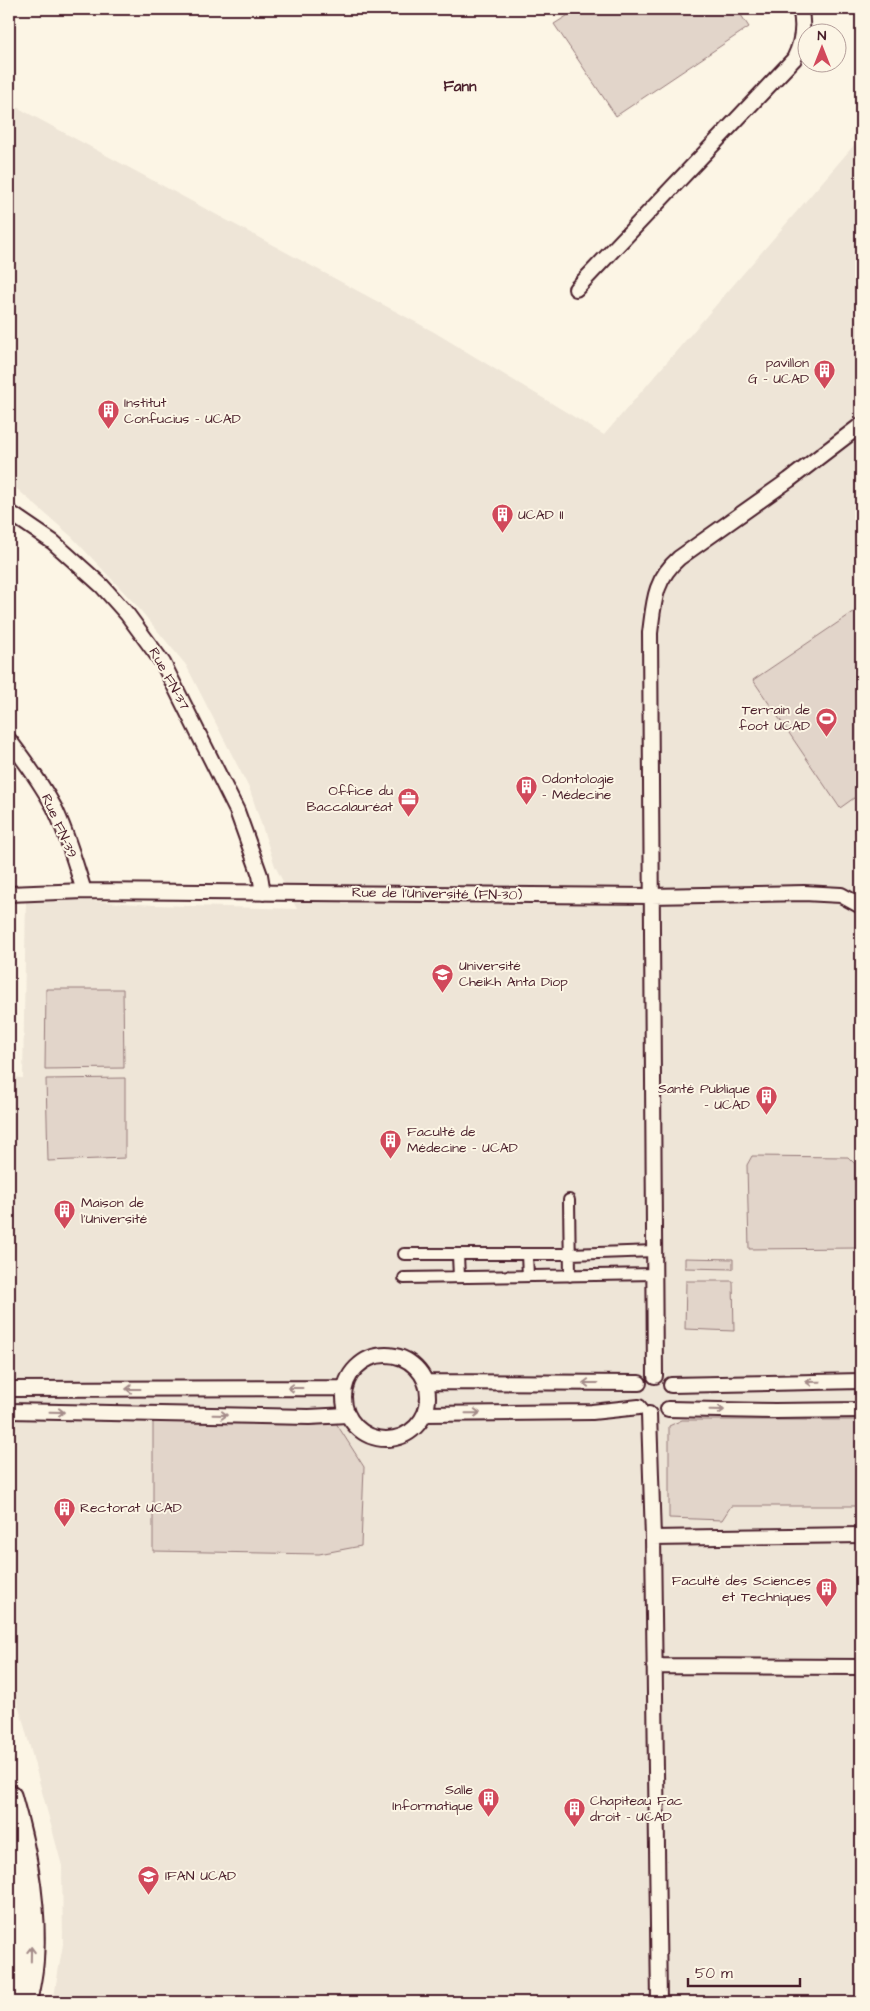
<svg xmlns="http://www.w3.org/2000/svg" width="870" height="2011" font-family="'Architects Daughter',sans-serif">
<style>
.built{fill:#eee5d7}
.green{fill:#e2d5ca;stroke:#967a7a}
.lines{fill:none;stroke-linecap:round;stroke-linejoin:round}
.pedestrian-casing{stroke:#4a1f2b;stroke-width:14}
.minor-casing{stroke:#4a1f2b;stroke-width:18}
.trunk-casing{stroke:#4a1f2b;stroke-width:28}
.pedestrian{stroke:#fcf5e5;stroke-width:10}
.minor{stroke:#fcf5e5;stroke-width:14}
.trunk{stroke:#fcf5e5;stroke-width:24}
.oneway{stroke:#a38a88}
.labels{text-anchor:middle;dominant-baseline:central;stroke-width:4;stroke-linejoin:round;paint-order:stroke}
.poi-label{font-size:14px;fill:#4a1f2b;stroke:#fcf5e5;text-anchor:start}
.street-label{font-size:14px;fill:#4a1f2b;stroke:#fcf5e5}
.neighbourhood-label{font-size:15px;font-weight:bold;fill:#4a1f2b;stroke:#fcf5e5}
</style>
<rect width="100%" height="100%" fill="#fcf5e5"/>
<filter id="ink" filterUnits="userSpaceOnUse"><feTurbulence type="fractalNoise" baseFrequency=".02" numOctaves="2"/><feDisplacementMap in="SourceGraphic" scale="10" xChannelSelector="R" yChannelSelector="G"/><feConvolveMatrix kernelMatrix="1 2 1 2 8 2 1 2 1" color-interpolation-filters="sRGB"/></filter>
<g filter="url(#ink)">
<!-- built -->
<path class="built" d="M 9,103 L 434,332 L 604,435 L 861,137 L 861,2002 L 53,2002 L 63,1944 L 62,1866 L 23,1721 L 9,1678 L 9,1077 L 23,1078 L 26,897 L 155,905 L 297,909 L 275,866 L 250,790 L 186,665 L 136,605 L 72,537 L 9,482 Z"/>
<!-- green -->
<path class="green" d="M 578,9 L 737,9 L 749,27 L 616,116 L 554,24 Z
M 861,607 L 861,793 L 840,808 L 753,680 Z
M 46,989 L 123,989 L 124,1068 L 45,1069 Z
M 125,1078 L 125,1158 L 48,1161 L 46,1079 Z
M 752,1156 L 848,1157 L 855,1164 L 856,1248 L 749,1249 L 747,1165 Z
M 685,1258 L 733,1259 L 733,1269 L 685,1268 Z
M 686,1281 L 733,1281 L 734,1331 L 685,1329 Z
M 153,1419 L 336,1423 L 364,1467 L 361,1546 L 319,1554 L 153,1551 Z
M 682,1420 L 861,1420 L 861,1506 L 731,1506 L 722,1520 L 669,1518 L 669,1426 Z"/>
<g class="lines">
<defs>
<path id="pedestrian" d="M 569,1200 L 570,1276
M 404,1254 L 570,1254 L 655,1251
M 527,1254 L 528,1276
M 458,1255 L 459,1277
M 404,1278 L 656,1274"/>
<path id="minor" d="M 576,289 L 794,59 C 802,43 805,27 800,9
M 9,512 L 53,542 L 102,586 L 127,614 L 163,663 L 237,811 L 260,875 L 263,893
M 9,740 C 25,761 41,783 54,807 C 67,833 75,863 84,891
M 9,894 L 84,891 L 651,896 L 804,893 L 841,895 L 861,906
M344 1397a42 42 0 1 1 84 0a42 42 0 1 1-84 0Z
M 655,1376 L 650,633 C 654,602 654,580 679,558 L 789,480 L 861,425
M 425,1382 L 639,1383
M 671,1385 L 861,1381
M 9,1389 L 344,1388
M 668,1409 L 775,1411 L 861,1410
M 9,1411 L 309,1417 L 347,1415
M 425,1414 L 592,1412 L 639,1407
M 649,1414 L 653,1538 L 659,2002
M 653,1538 L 861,1535
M 654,1666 L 861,1667"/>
<path id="trunk" d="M 9,1797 C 24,1849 35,1906 31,1960 C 30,1974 27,1988 24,2002
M 9,2001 C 14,1959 14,1918 10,1875"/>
</defs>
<!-- pedestrian casing -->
<use href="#pedestrian" class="pedestrian-casing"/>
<!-- minor casing -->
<use href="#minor" class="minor-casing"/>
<!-- trunk casing -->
<use href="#trunk" class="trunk-casing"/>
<!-- pedestrian -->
<use href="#pedestrian" class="pedestrian"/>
<!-- minor -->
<use href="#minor" class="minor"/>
<!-- trunk -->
<use href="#trunk" class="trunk"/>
</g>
<!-- one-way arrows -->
<defs><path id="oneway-shaft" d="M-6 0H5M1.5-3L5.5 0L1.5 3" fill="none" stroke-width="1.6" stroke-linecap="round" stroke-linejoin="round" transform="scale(1.25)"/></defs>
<g class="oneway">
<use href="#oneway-shaft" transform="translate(813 1382) rotate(179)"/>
<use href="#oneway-shaft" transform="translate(590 1383) rotate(-180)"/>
<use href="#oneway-shaft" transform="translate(295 1388) rotate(180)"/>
<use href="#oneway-shaft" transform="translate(133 1389) rotate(180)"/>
<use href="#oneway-shaft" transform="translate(717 1410) rotate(1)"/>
<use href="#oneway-shaft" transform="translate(57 1412) rotate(1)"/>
<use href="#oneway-shaft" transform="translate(473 1413) rotate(-1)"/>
<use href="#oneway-shaft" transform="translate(220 1415) rotate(1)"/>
<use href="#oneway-shaft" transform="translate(31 1954) rotate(-89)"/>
</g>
</g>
<!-- icons -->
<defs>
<symbol id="building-pin" viewBox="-11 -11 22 30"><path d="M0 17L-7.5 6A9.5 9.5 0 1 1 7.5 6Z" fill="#d1495b" stroke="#fcf5e5"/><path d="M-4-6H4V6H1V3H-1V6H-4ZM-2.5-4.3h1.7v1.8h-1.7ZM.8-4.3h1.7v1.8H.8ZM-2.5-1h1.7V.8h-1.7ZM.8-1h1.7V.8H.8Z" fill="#fff"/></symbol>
<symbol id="stadium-pin" viewBox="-11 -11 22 30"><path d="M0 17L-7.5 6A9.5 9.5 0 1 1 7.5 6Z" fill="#d1495b" stroke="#fcf5e5"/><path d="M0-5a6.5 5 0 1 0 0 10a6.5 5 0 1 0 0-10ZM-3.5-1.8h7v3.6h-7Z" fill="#fff"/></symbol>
<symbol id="office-pin" viewBox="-11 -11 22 30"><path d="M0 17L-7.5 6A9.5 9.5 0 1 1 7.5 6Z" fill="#d1495b" stroke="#fcf5e5"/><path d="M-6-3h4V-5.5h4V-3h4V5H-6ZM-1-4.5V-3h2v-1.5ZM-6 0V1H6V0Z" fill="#fff"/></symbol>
<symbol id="university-pin" viewBox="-11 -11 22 30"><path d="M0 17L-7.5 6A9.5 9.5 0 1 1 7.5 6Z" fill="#d1495b" stroke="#fcf5e5"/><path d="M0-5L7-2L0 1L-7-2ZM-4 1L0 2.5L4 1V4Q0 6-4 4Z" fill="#fff"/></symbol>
</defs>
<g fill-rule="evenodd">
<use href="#building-pin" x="812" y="358" width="25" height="34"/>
<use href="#building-pin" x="96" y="398" width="25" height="34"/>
<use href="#building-pin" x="490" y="502" width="25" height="34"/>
<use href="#stadium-pin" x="814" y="706" width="25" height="34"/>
<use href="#building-pin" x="514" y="774" width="25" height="34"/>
<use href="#office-pin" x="396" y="786" width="25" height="34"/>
<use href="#university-pin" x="430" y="962" width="25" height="34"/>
<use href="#building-pin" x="754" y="1084" width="25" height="34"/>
<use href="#building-pin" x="378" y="1128" width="25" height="34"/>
<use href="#building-pin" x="52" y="1198" width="25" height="34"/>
<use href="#building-pin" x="52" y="1496" width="25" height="34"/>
<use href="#building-pin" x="814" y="1576" width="25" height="34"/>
<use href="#building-pin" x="476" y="1786" width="25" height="34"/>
<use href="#building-pin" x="562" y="1796" width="25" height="34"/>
<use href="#university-pin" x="136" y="1864" width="25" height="34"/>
</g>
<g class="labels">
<!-- poi labels -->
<g class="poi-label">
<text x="809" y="363" text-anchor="end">pavillon<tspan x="809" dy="16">G - UCAD</tspan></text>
<text x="124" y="403">Institut<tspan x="124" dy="16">Confucius - UCAD</tspan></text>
<text x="518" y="515">UCAD II</text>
<text x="810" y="710" text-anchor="end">Terrain de<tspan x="810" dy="16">foot UCAD</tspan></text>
<text x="542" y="779">Odontologie<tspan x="542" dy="16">- Médecine</tspan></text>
<text x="393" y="791" text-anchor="end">Office du<tspan x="393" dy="16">Baccalauréat</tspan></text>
<text x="459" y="966">Université<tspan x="459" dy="16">Cheikh Anta Diop</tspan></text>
<text x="750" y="1089" text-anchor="end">Santé Publique<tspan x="750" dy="16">- UCAD</tspan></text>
<text x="407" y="1132">Faculté de<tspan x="407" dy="16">Médecine - UCAD</tspan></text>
<text x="81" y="1203">Maison de<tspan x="81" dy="16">l'Université</tspan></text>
<text x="80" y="1508">Rectorat UCAD</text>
<text x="811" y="1581" text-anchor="end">Faculté des Sciences<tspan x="811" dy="16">et Techniques</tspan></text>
<text x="473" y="1790" text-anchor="end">Salle<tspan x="473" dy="16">Informatique</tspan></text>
<text x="590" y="1801">Chapiteau Fac<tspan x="590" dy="16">droit - UCAD</tspan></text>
<text x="165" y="1876">IFAN UCAD</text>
</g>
<!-- street labels -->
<g class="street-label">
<text transform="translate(169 679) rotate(61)">Rue FN-37</text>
<text transform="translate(59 826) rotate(66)">Rue FN-39</text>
<text transform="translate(437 894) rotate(1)">Rue de l'Université (FN-30)</text>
</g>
<!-- neighbourhood labels -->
<g class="neighbourhood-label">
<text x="460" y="86">Fann</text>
</g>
</g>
<!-- margin -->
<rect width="870" height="2011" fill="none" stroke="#fcf5e5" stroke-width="30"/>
<rect x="15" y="15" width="840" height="1981" fill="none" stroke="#4a1f2b" stroke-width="2" filter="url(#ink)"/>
<!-- north arrow -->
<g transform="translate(822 48)"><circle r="24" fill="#fcf5e5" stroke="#b59f9b"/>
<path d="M0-4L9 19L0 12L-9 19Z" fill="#d1495b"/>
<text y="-8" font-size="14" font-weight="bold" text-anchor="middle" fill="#4a1f2b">N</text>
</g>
<!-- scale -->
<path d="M688 1978v8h112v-8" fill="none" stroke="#4a1f2b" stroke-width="2.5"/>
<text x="695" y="1978" font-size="15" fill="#4a1f2b" stroke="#fcf5e5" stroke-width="4" paint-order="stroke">50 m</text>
</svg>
